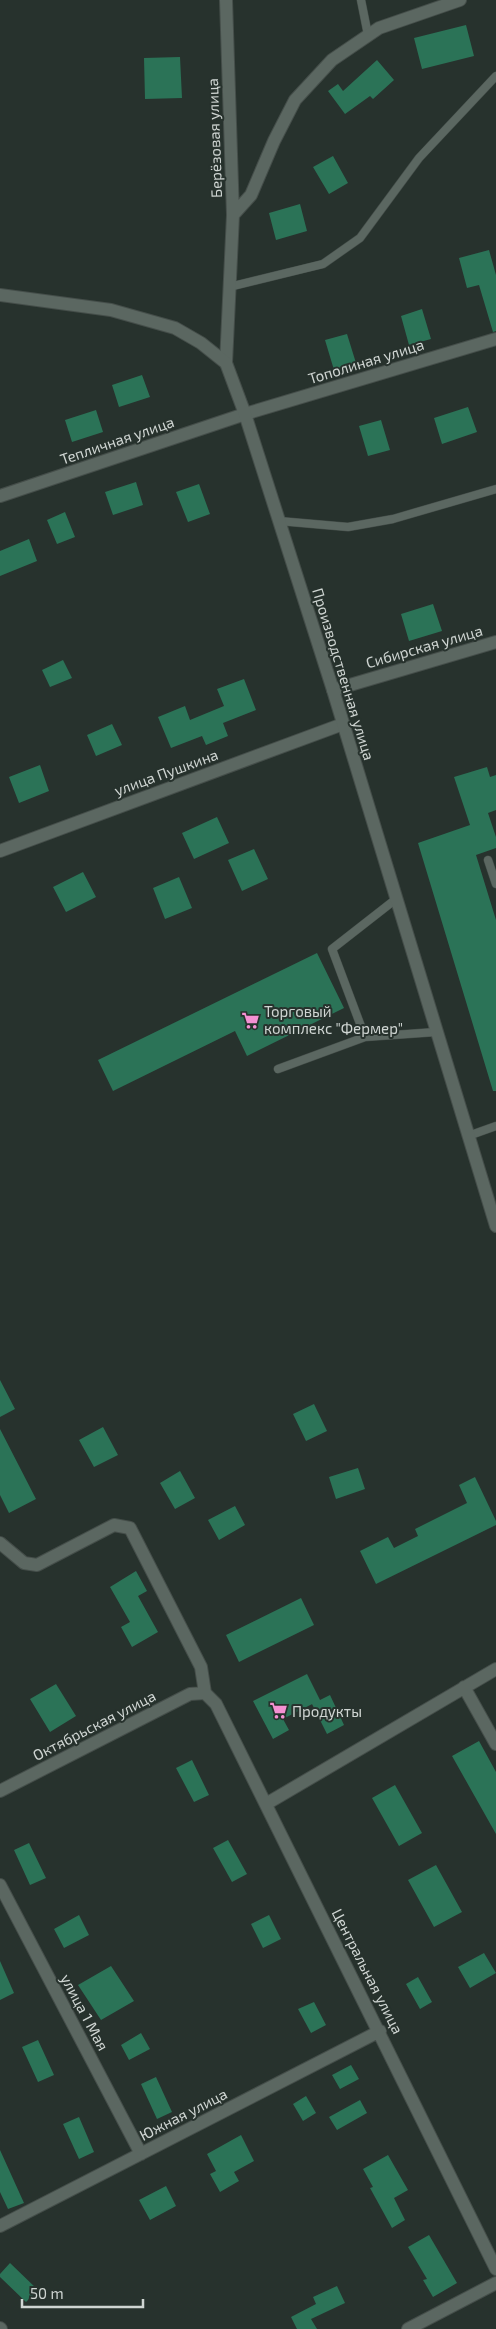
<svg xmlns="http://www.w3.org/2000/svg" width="496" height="2329" font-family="'Exo 2',sans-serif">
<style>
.building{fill:#2b7357}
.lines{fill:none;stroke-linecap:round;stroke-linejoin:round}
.lane-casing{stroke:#454e4a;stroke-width:9}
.street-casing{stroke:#454e4a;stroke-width:14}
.secondary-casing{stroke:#454e4a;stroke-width:14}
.lane{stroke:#5b6761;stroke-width:8}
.street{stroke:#5b6761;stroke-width:12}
.secondary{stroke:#5b6761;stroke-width:12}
.labels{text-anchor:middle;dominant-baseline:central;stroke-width:4;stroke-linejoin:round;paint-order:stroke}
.street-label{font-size:15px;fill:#cfd5d2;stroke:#27322d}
.poi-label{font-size:15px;fill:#cfd5d2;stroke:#27322d;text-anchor:start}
</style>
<rect width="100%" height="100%" fill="#27322d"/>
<!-- building -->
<path class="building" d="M 466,25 L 474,56 L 422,69 L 414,38 Z
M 180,57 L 182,98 L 145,99 L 144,58 Z
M 377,60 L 394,80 L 373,99 L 370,96 L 345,114 L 328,91 L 338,84 L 343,91 Z
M 333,156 L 348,183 L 329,194 L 313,167 Z
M 300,204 L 307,231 L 276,240 L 269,213 Z
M 489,250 L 496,275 L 496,331 L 493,332 L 479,285 L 467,288 L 459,258 Z
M 422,309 L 431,339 L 409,345 L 401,316 Z
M 347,334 L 356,363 L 334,370 L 325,340 Z
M 142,375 L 150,397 L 119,407 L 112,385 Z
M 468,407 L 477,432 L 442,444 L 434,418 Z
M 96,410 L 103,432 L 72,442 L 65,420 Z
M 381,420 L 390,450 L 368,456 L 359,426 Z
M 136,482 L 143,505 L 113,515 L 105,492 Z
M 199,484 L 210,514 L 188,522 L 176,492 Z
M 65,512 L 75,537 L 57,544 L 47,520 Z
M 29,539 L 37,561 L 0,576 L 0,551 Z
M 433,604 L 442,631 L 409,641 L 401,614 Z
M 63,660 L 72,678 L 50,687 L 42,670 Z
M 244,679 L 256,710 L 223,723 L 228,736 L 206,745 L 202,736 L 171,748 L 158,717 L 185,706 L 190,720 L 224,706 L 217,689 Z
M 112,724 L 122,745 L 96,756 L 87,735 Z
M 40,765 L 49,791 L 19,803 L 9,777 Z
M 487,767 L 490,777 L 496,775 L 496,810 L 488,813 L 496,837 L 496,848 L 476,855 L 496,920 L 496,1091 L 493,1091 L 418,843 L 470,825 L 454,777 Z
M 217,817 L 229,843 L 194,859 L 182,833 Z
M 254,849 L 268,879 L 242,891 L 228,860 Z
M 83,872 L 96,897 L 66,912 L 53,887 Z
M 179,877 L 192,908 L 165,919 L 153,888 Z
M 317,953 L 344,1008 L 247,1056 L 235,1031 L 113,1091 L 98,1060 Z
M 0,1380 L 15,1409 L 0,1417 Z
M 314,1404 L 327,1431 L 306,1441 L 293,1414 Z
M 103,1427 L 118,1455 L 94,1467 L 79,1440 Z
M 0,1429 L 36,1499 L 9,1513 L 0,1495 Z
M 358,1468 L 365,1489 L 336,1499 L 329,1477 Z
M 180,1471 L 195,1498 L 175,1509 L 160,1483 Z
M 475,1477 L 496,1521 L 496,1525 L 376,1584 L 360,1551 L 388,1537 L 394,1548 L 418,1536 L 415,1529 L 467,1503 L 459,1485 Z
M 235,1506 L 245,1525 L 219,1540 L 208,1520 Z
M 136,1571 L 147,1591 L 138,1596 L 158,1632 L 132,1647 L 121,1627 L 130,1622 L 110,1587 Z
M 301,1598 L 314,1625 L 239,1662 L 226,1635 Z
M 307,1674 L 320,1700 L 283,1719 L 289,1730 L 273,1739 L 253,1701 Z
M 56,1684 L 76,1716 L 50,1732 L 30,1699 Z
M 330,1695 L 344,1725 L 327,1734 L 312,1704 Z
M 479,1741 L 496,1772 L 496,1834 L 452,1756 Z
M 192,1760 L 209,1795 L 194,1802 L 176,1768 Z
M 395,1785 L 422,1833 L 399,1846 L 372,1798 Z
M 228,1840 L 247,1874 L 232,1882 L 213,1848 Z
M 29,1843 L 46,1878 L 30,1885 L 14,1850 Z
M 436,1865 L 462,1912 L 434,1927 L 408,1880 Z
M 79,1915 L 89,1935 L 64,1948 L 54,1929 Z
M 269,1915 L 281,1939 L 263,1948 L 251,1924 Z
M 484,1953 L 496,1973 L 470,1988 L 458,1967 Z
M 0,1961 L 14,1993 L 0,2000 Z
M 111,1966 L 134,2001 L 101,2020 L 78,1985 Z
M 418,1977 L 432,2002 L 420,2009 L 406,1984 Z
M 314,2002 L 326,2025 L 311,2033 L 298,2009 Z
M 141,2033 L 150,2049 L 129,2060 L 121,2045 Z
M 38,2040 L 54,2075 L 38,2082 L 22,2047 Z
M 351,2065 L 359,2079 L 340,2089 L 332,2075 Z
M 156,2077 L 172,2112 L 157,2119 L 141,2084 Z
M 306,2096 L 316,2113 L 303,2121 L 293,2104 Z
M 360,2100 L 367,2113 L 337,2130 L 329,2117 Z
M 79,2117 L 94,2152 L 79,2159 L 63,2124 Z
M 241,2135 L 254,2161 L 234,2172 L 239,2181 L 220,2192 L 210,2174 L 216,2171 L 207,2154 Z
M 0,2150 L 24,2203 L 8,2209 L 0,2192 Z
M 388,2155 L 408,2190 L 394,2198 L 405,2220 L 392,2228 L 370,2188 L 373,2187 L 363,2169 Z
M 166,2186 L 176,2206 L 150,2220 L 139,2200 Z
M 429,2235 L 457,2283 L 433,2297 L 423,2280 L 427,2279 L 408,2247 Z
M 10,2263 L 38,2290 L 26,2302 L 0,2277 L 0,2274 Z
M 337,2286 L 345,2303 L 311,2319 L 317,2329 L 297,2329 L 291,2317 L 316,2304 L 313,2297 Z"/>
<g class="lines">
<defs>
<path id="lane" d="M 361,0 L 368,35
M 229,287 L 323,264 L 360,238 L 419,158 L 496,76
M 279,521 L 348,527 L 393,519 L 496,489
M 488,860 L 496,884
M 365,1037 L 332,949 L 396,899
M 278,1069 L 365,1037 L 436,1032
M 468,1136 L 496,1126"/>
<path id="street" d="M 233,215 L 251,195 L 274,141 L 295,100 L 332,60 L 379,28 L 460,0
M 226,363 L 233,215 L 226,0
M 0,496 L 245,414 L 496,339
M 333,690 L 496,642
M 0,851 L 343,724
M 0,1543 L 24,1563 L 37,1565 L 114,1525 L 130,1528 L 201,1667 L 205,1693
M 464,1687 L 496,1744
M 205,1693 L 216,1704 L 496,2269
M 0,1791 L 190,1694 L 205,1693
M 266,1804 L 496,1669
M 0,1885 L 141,2154
M 0,2226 L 380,2031
M 0,2328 L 1,2329
M 408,2329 L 496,2283"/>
<path id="secondary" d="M 0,295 L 111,310 L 175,328 L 201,343 L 226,363 L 245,414 L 333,690 L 496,1226"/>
</defs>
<!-- lane casing -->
<use href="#lane" class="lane-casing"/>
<!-- street casing -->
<use href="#street" class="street-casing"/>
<!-- secondary casing -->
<use href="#secondary" class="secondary-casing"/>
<!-- lane -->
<use href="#lane" class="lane"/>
<!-- street -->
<use href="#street" class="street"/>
<!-- secondary -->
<use href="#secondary" class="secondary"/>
</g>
<!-- icons -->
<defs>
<symbol id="supermarket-bare" viewBox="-9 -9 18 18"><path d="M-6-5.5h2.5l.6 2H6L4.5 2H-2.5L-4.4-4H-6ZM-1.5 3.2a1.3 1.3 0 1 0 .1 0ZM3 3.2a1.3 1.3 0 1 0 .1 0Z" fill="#f491d3" stroke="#27322d" stroke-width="2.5" paint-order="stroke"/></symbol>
</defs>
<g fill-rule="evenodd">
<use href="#supermarket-bare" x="238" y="1008" width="25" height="25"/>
<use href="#supermarket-bare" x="266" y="1698" width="25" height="25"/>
</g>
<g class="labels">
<!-- street labels -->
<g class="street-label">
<text transform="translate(214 138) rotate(-92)">Берёзовая улица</text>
<text transform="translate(366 361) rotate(-17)">Тополиная улица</text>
<text transform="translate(117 440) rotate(-19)">Тепличная улица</text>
<text transform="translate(424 646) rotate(-16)">Сибирская улица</text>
<text transform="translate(344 674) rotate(73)">Производственная улица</text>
<text transform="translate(166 772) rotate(-20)">улица Пушкина</text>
<text transform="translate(94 1725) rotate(-27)">Октябрьская улица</text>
<text transform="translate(368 1971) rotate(63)">Центральная улица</text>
<text transform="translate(85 2012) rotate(62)">улица 1 Мая</text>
<text transform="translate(183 2114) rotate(-27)">Южная улица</text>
</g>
<!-- poi labels -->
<g class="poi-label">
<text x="264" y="1011">Торговый<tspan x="264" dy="17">комплекс "Фермер"</tspan></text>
<text x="292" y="1711">Продукты</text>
</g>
</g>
<!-- scale -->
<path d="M22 2299v8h121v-8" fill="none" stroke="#cfd5d2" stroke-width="2.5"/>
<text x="30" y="2299" font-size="15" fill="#cfd5d2" stroke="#27322d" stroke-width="4" paint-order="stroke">50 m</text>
</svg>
